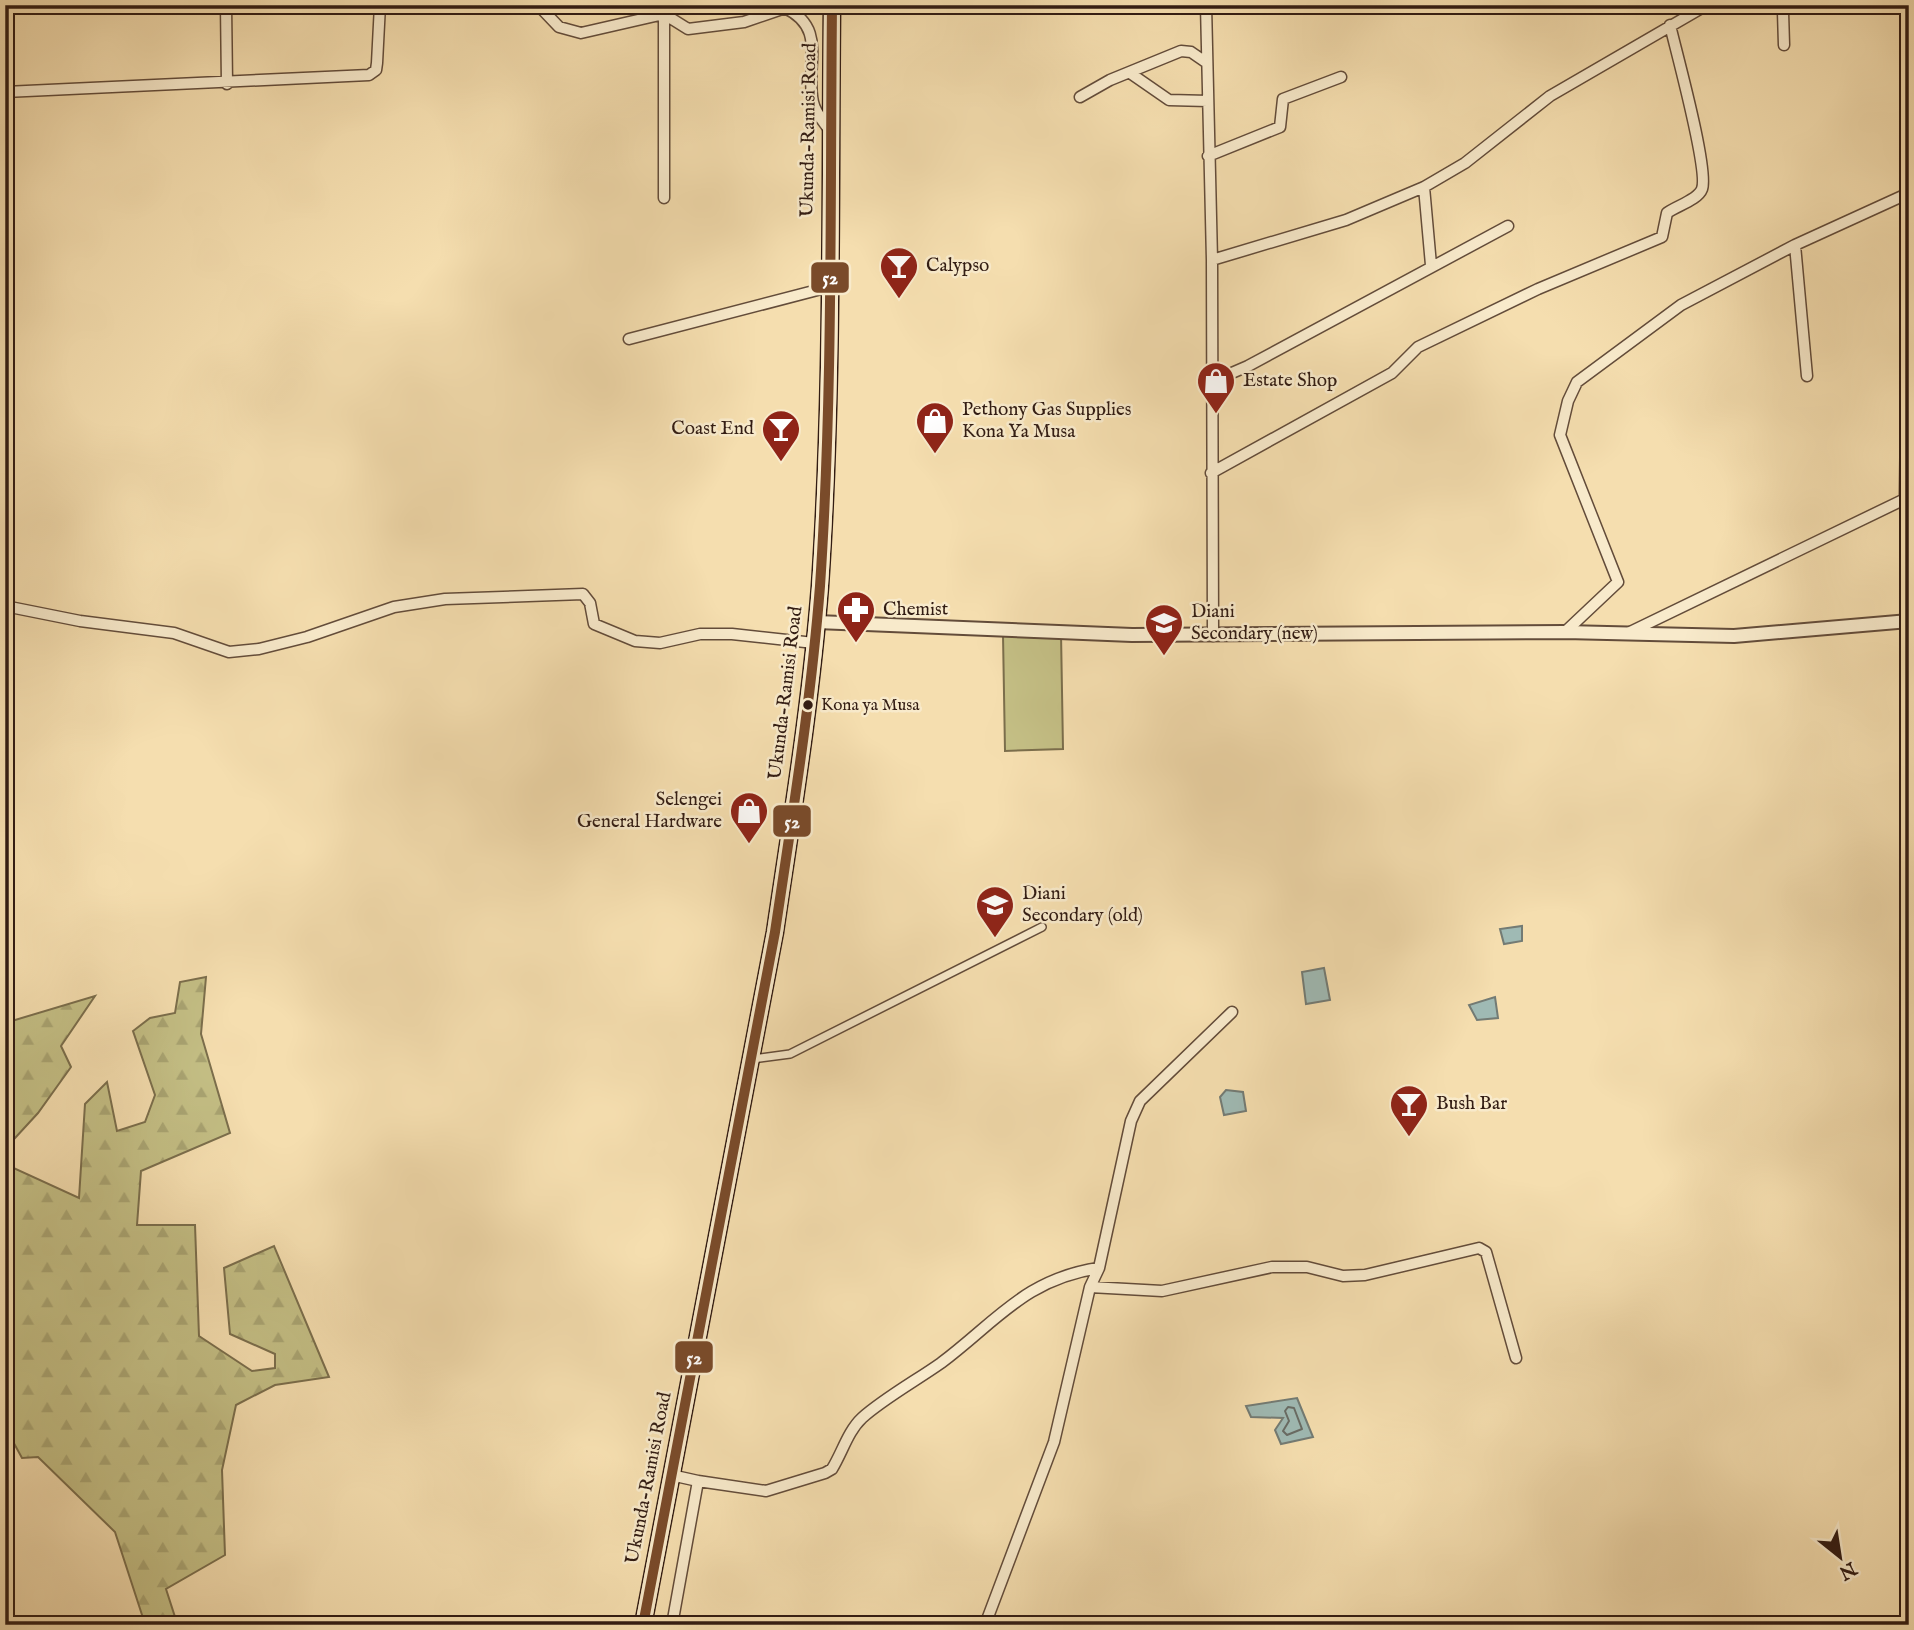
<svg xmlns="http://www.w3.org/2000/svg" width="1914" height="1630" font-family="'IM FELL English',serif">
<style>
.forest{fill:url(#forest-firs);stroke:#7b6e4c;stroke-width:2}
.green{fill:#c4bf85;stroke:#7b6e4c;stroke-width:2}
.water{fill:#9fbab4;stroke:#737b74;stroke-width:2}
.lines{fill:none;stroke-linecap:round;stroke-linejoin:round}
.shore{stroke:#686b64;stroke-width:2}
.pedestrian-casing{stroke:#634c3a;stroke-width:10}
.minor-casing{stroke:#634c3a;stroke-width:13}
.tertiary-casing{stroke:#634c3a;stroke-width:16}
.trunk-casing{stroke:#321c13;stroke-width:19}
.pedestrian{stroke:#f8eacb;stroke-width:7}
.minor{stroke:#f8eacb;stroke-width:10}
.tertiary{stroke:#f8eacb;stroke-width:12}
.trunk{stroke:#f5deaf;stroke-width:16}
.bus-1-casing{stroke:#f8eacb;stroke-width:16}
.bus-1{stroke:#7a4b2a;stroke-width:10}
.bus-dot{fill:#321c13;stroke:#f8eacb;stroke-width:2.5}
.labels{text-anchor:middle;dominant-baseline:central;stroke-width:5;stroke-linejoin:round;paint-order:stroke}
.bus-label{font-size:17px;fill:#321c13;stroke:#f8eacb;text-anchor:start}
.street-label{font-size:19px;fill:#321c13;stroke:#f8eacb}
.poi-label{font-size:19px;fill:#321c13;stroke:#f8eacb;text-anchor:start}
.line-badge{stroke:#f8eacb;stroke-width:2.5}
.badge-label{font-size:19px;text-anchor:middle;font-weight:bold;fill:#fff}
</style>
<defs>
<pattern id="forest-firs" width="22" height="20" patternUnits="userSpaceOnUse" patternTransform="scale(1.75)"><rect width="22" height="20" fill="#c4bf85"/><path d="M5 1l3.5 6h-7zM16 11l3.5 6h-7z" fill="#a9a472"/></pattern>
</defs>
<rect width="100%" height="100%" fill="#f5deaf"/>
<filter id="stains"><feTurbulence type="fractalNoise" baseFrequency=".00286" numOctaves="4"/><feColorMatrix values="0 0 0 0 .2 0 0 0 0 .09 0 0 0 0 .02 0 0 0 .5 -.17"/></filter>
<radialGradient id="worn" r=".72"><stop offset=".6" stop-color="#630" stop-opacity="0"/><stop offset="1" stop-color="#630" stop-opacity=".3"/></radialGradient>
<!-- forest -->
<path class="forest" d="M 206,977 L 201,1034 L 230,1133 L 141,1171 L 137,1225 L 195,1225 L 199,1336 L 252,1371 L 275,1368 L 275,1354 L 230,1334 L 224,1268 L 274,1246 L 329,1377 L 275,1385 L 236,1405 L 222,1470 L 225,1555 L 166,1589 L 175,1617 L 144,1621 L 115,1532 L 38,1457 L 22,1458 L 5,1427 L 5,1164 L 79,1198 L 85,1104 L 107,1082 L 117,1131 L 145,1122 L 155,1095 L 133,1031 L 150,1018 L 175,1013 L 180,982 Z
M 95,996 L 61,1046 L 71,1067 L 38,1113 L 5,1149 L 5,1023 Z"/>
<!-- green -->
<path class="green" d="M 1061,633 L 1063,749 L 1005,751 L 1003,635 Z"/>
<!-- water -->
<path class="water" d="M 1522,926 L 1522,941 L 1504,944 L 1500,929 Z
M 1324,968 L 1330,1000 L 1306,1004 L 1302,972 Z
M 1495,997 L 1498,1018 L 1477,1020 L 1469,1005 Z
M 1226,1090 L 1243,1092 L 1246,1111 L 1224,1115 L 1220,1097 Z
M 1297,1398 L 1313,1437 L 1281,1444 L 1275,1430 L 1283,1418 L 1251,1417 L 1246,1406 Z"/>
<g class="lines">
<!-- shore -->
<path class="shore" d="M 1288,1407 L 1294,1408 L 1302,1429 L 1287,1435 L 1283,1431 L 1289,1421 L 1285,1411 Z"/>
<defs>
<path id="pedestrian" d="M 752,1059 L 790,1054 L 1042,927"/>
<path id="minor" d="M 226,5 L 227,84
M 538,5 L 559,27 L 581,33 L 664,14 L 688,29 L 744,22 L 785,8 C 828,28 805,65 813,102 C 815,113 824,122 830,131
M 664,5 L 664,198
M 1206,5 L 1212,260 L 1213,636
M 1779,5 L 1783,12 L 1784,45
M 1130,73 L 1169,100 L 1208,101
M 5,92 L 369,75 L 376,70 L 377,63 L 380,5
M 1080,97 L 1110,80 L 1181,51 L 1191,52 L 1207,63
M 1208,156 L 1280,127 L 1283,99 L 1341,77
M 1424,187 L 1431,265
M 1795,245 L 1807,376
M 1212,260 L 1346,220 L 1424,187 L 1465,163 L 1550,96 L 1707,5
M 629,339 L 829,287
M 1211,382 L 1248,366 L 1508,226
M 1211,473 L 1392,373 L 1418,347 L 1538,289 L 1662,237 L 1667,213 C 1676,206 1698,200 1702,189 C 1709,170 1676,51 1670,25
M 1905,498 L 1909,183
M 5,606 L 80,621 L 174,633 L 229,652 L 259,649 L 307,637 L 394,607 L 445,599 L 583,594 L 590,603 L 594,624 L 635,641 L 660,643 L 700,634 L 732,634 L 814,643
M 1565,632 L 1618,582 L 1560,435 L 1568,401 L 1577,382 L 1681,305 L 1795,245 L 1909,193
M 1628,633 L 1909,497
M 1090,1287 L 1162,1291 L 1272,1267 L 1307,1267 L 1343,1276 L 1365,1275 L 1479,1248 L 1486,1252 L 1516,1358
M 671,1475 L 698,1481 L 672,1625
M 698,1481 L 766,1491 L 825,1473 L 832,1469 C 842,1453 848,1431 862,1418 C 883,1399 917,1380 941,1363 C 997,1321 1025,1279 1099,1268
M 985,1625 L 1054,1442 L 1090,1287 L 1099,1268 L 1131,1121 L 1140,1101 L 1232,1012"/>
<path id="tertiary" d="M 817,622 L 1132,635 L 1565,632 L 1734,636 L 1909,621"/>
<path id="trunk" d="M 643,1625 L 775,932 C 792,817 811,702 820,586 C 833,393 830,199 832,5"/>
</defs>
<!-- pedestrian casing -->
<use href="#pedestrian" class="pedestrian-casing"/>
<!-- minor casing -->
<use href="#minor" class="minor-casing"/>
<!-- tertiary casing -->
<use href="#tertiary" class="tertiary-casing"/>
<!-- trunk casing -->
<use href="#trunk" class="trunk-casing"/>
<!-- pedestrian -->
<use href="#pedestrian" class="pedestrian"/>
<!-- minor -->
<use href="#minor" class="minor"/>
<!-- tertiary -->
<use href="#tertiary" class="tertiary"/>
<!-- trunk -->
<use href="#trunk" class="trunk"/>
<defs>
<path id="bus-1" d="M 643,1625 L 775,932 C 792,817 811,702 820,586 C 833,393 830,199 832,5"/>
</defs>
<!-- bus-1 casing -->
<use href="#bus-1" class="bus-1-casing"/>
<!-- bus-1 -->
<use href="#bus-1" class="bus-1"/>
</g>
<!-- icons -->
<defs>
<symbol id="bar-pin" viewBox="-11 -11 22 30"><path d="M0 17L-7.5 6A9.5 9.5 0 1 1 7.5 6Z" fill="#8f2418" stroke="#f8eacb"/><path d="M-6-5H6L.8 .8V4.5H3.5V6h-7V4.5H-.8V.8Z" fill="#fff"/></symbol>
<symbol id="shop-pin" viewBox="-11 -11 22 30"><path d="M0 17L-7.5 6A9.5 9.5 0 1 1 7.5 6Z" fill="#8f2418" stroke="#f8eacb"/><path d="M-5-2.5h2.3a2.7 3.5 0 0 1 5.4 0H5L5.5 6h-11ZM-1.5-2.5h3a1.5 2.3 0 0 0-3 0Z" fill="#fff"/></symbol>
<symbol id="pharmacy-pin" viewBox="-11 -11 22 30"><path d="M0 17L-7.5 6A9.5 9.5 0 1 1 7.5 6Z" fill="#8f2418" stroke="#f8eacb"/><path d="M-2-6h4v4h4v4h-4v4h-4v-4h-4v-4h4Z" fill="#fff"/></symbol>
<symbol id="school-pin" viewBox="-11 -11 22 30"><path d="M0 17L-7.5 6A9.5 9.5 0 1 1 7.5 6Z" fill="#8f2418" stroke="#f8eacb"/><path d="M0-5L7-2L0 1L-7-2ZM-4 1L0 2.5L4 1V4Q0 6-4 4Z" fill="#fff"/></symbol>
</defs>
<g fill-rule="evenodd">
<use href="#bar-pin" x="877" y="244" width="44" height="60"/>
<use href="#shop-pin" x="1194" y="359" width="44" height="60"/>
<use href="#shop-pin" x="913" y="399" width="44" height="60"/>
<use href="#bar-pin" x="759" y="407" width="44" height="60"/>
<use href="#pharmacy-pin" x="834" y="588" width="44" height="60"/>
<use href="#school-pin" x="1142" y="601" width="44" height="60"/>
<use href="#shop-pin" x="727" y="789" width="44" height="60"/>
<use href="#school-pin" x="973" y="883" width="44" height="60"/>
<use href="#bar-pin" x="1387" y="1082" width="44" height="60"/>
</g>
<!-- markers -->
<circle class="bus-dot" cx="808" cy="705" r="6"/>
<g class="labels">
<!-- bus labels -->
<g class="bus-label">
<text x="821" y="705">Kona ya Musa</text>
</g>
<!-- street labels -->
<g class="street-label">
<text transform="translate(809 130) rotate(-89)">Ukunda-Ramisi Road</text>
<text transform="translate(786 693) rotate(-83)">Ukunda-Ramisi Road</text>
<text transform="translate(649 1478) rotate(-79)">Ukunda-Ramisi Road</text>
</g>
<!-- poi labels -->
<g class="poi-label">
<text x="926" y="266">Calypso</text>
<text x="1243" y="381">Estate Shop</text>
<text x="962" y="410">Pethony Gas Supplies<tspan x="962" dy="22">Kona Ya Musa</tspan></text>
<text x="754" y="429" text-anchor="end">Coast End</text>
<text x="883" y="610">Chemist</text>
<text x="1191" y="612">Diani<tspan x="1191" dy="22">Secondary (new)</tspan></text>
<text x="722" y="800" text-anchor="end">Selengei<tspan x="722" dy="22">General Hardware</tspan></text>
<text x="1022" y="894">Diani<tspan x="1022" dy="22">Secondary (old)</tspan></text>
<text x="1436" y="1104">Bush Bar</text>
</g>
</g>
<g class="line-badge">
<rect x="810" y="261" width="40" height="33" rx="7" fill="#7a4b2a"/>
<rect x="772" y="804" width="40" height="34" rx="7" fill="#7a4b2a"/>
<rect x="674" y="1340" width="40" height="34" rx="7" fill="#7a4b2a"/>
</g>
<g class="badge-label">
<text x="830" y="284">52</text>
<text x="792" y="828">52</text>
<text x="694" y="1364">52</text>
</g>
<!-- margin -->
<rect width="1914" height="1630" fill="none" stroke="#f5deaf" stroke-width="28"/>
<rect x="7" y="7" width="1900" height="1616" fill="none" stroke="#321c13" stroke-width="3.5"/>
<rect x="14" y="14" width="1886" height="1602" fill="none" stroke="#321c13" stroke-width="2"/>
<!-- north arrow -->
<g transform="translate(1840 1557) rotate(150)" stroke="#f8eacb" stroke-width="5" paint-order="stroke">
<path d="M0-5L12 26L0 18L-12 26Z" fill="#321c13"/>
<text y="-10" font-size="19" font-weight="bold" text-anchor="middle" fill="#321c13">N</text>
</g>
<rect width="100%" height="100%" filter="url(#stains)"/>
<rect width="100%" height="100%" fill="url(#worn)"/>
</svg>
